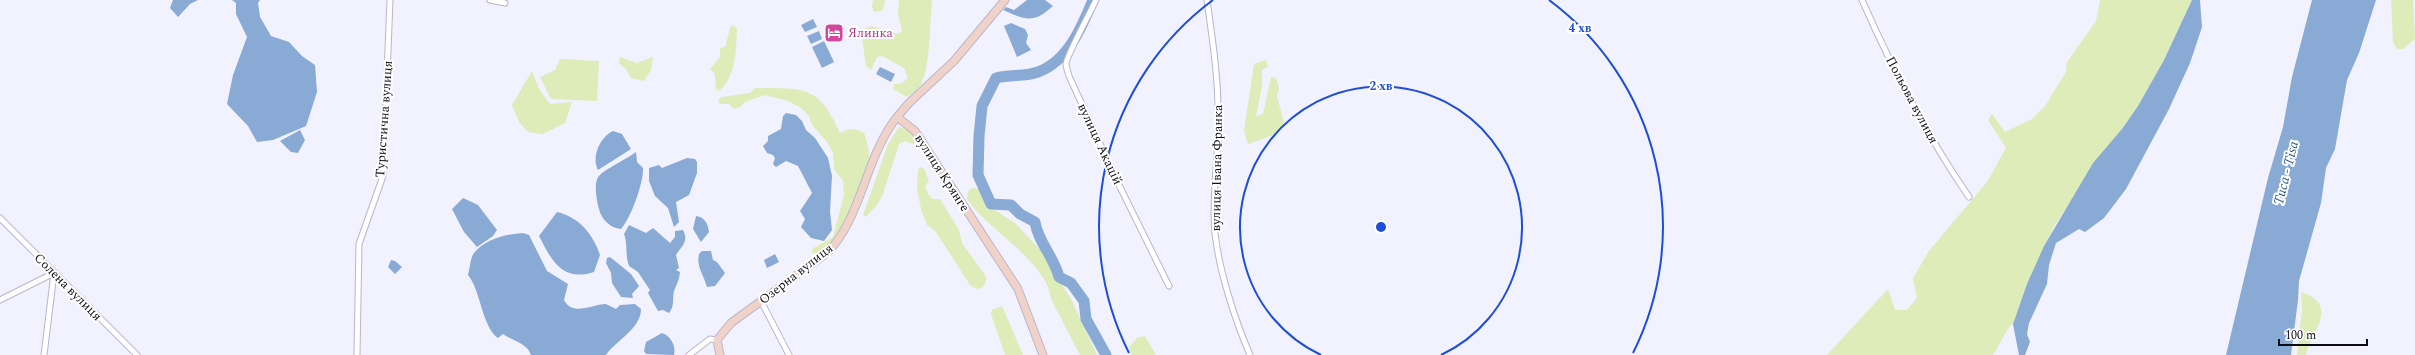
<svg xmlns="http://www.w3.org/2000/svg" width="2415" height="355" font-family="Spectral,serif">
<style>
.green{fill:#ddecb8}
.water{fill:#89aad4}
.lines{fill:none;stroke-linecap:round;stroke-linejoin:round}
.river{stroke:#89aad4;stroke-width:11}
.street-casing{stroke:#b9b6cc;stroke-width:7}
.secondary-casing{stroke:#b9b6cc;stroke-width:9}
.street{stroke:#fff;stroke-width:5}
.secondary{stroke:#f1d2c8;stroke-width:7}
.ring{fill:none;stroke:#1d4ed8;stroke-width:2}
.labels{text-anchor:middle;dominant-baseline:central;stroke-width:4;stroke-linejoin:round;paint-order:stroke}
.hotel-label{font-size:13px;fill:#b23c85;stroke:#fff;text-anchor:start}
.street-label{font-size:13px;fill:#0d0c13;stroke:#fff}
.water-label{font-size:14px;font-style:italic;fill:#2c588f;stroke:#fff}
.centre{fill:#1d4ed8;stroke:#fff;stroke-width:2}
.ring-label{font-size:12px;text-anchor:middle;font-weight:bold;fill:#1d4ed8;stroke:#fff;stroke-width:4;stroke-linejoin:round;paint-order:stroke}
</style>
<rect width="100%" height="100%" fill="#f2f1fe"/>
<!-- green -->
<path class="green" d="M 873,0 L 885,0 L 883,10 L 874,12 L 872,7 Z
M 899,0 L 932,0 C 930,19 930,66 922,82 C 919,89 913,93 907,97 L 893,89 L 894,84 L 901,84 L 908,78 L 904,68 L 882,56 L 877,57 L 871,70 L 866,66 L 862,38 L 865,29 L 871,26 L 898,34 L 902,31 L 898,14 Z
M 2100,0 L 2192,0 L 2164,60 L 2138,106 L 2054,226 L 2027,284 L 2013,324 L 2009,327 L 1993,355 L 1827,355 L 1888,289 L 1895,310 L 1907,310 L 1917,298 L 1913,278 L 1929,251 L 1987,182 L 2006,148 L 1988,120 L 1992,114 L 2005,132 L 2032,119 L 2045,106 L 2066,72 L 2067,62 L 2096,21 Z
M 2391,0 L 2413,0 L 2415,39 L 2403,49 L 2397,49 L 2393,42 Z
M 731,25 L 737,28 C 736,50 736,77 719,91 L 716,89 L 715,74 L 710,69 L 720,57 L 720,48 L 725,47 Z
M 620,57 L 637,63 L 653,57 L 651,70 L 644,81 L 631,78 L 626,69 L 619,63 Z
M 560,59 L 599,61 L 597,101 L 551,99 L 540,77 L 555,70 Z
M 1266,60 L 1268,66 L 1262,70 L 1262,87 L 1256,116 L 1263,114 L 1271,77 L 1276,78 L 1279,88 L 1277,96 L 1284,123 L 1276,134 L 1248,144 L 1244,131 L 1254,64 Z
M 532,71 L 540,91 L 550,104 L 572,102 L 565,123 L 543,134 L 528,132 L 519,122 L 512,105 Z
M 755,88 C 804,89 818,84 840,133 C 849,128 855,128 864,133 C 867,142 870,151 869,160 C 866,179 836,259 812,253 L 812,249 L 833,237 L 844,195 L 843,181 L 834,169 L 833,153 L 827,142 L 812,125 L 809,116 L 801,108 L 788,101 L 765,95 L 745,102 L 740,107 L 734,109 L 729,104 L 720,104 L 718,100 L 722,97 L 750,93 Z
M 899,127 L 912,131 L 915,142 L 913,144 L 905,141 L 899,144 L 883,194 L 877,205 L 866,217 L 863,215 L 888,144 Z
M 922,167 L 925,170 L 929,182 L 925,186 L 928,194 L 933,199 L 940,199 L 959,230 L 962,243 L 987,278 L 983,287 L 977,289 L 970,285 L 936,232 L 927,225 L 921,209 L 917,188 L 918,169 Z
M 973,188 L 979,189 L 993,209 L 1015,223 L 1042,252 L 1071,299 L 1097,355 L 1080,355 L 1051,299 C 1048,263 987,229 967,199 L 968,191 Z
M 2301,292 C 2341,305 2311,331 2306,355 L 2297,355 L 2302,309 Z
M 1002,306 L 1023,355 L 1005,355 L 991,314 L 992,310 Z
M 1145,336 L 1156,355 L 1131,355 L 1129,347 L 1137,338 Z"/>
<!-- water -->
<path class="water" d="M 173,0 L 198,0 L 190,4 L 178,17 L 170,8 Z
M 232,0 L 260,0 L 258,3 L 260,17 L 271,36 L 289,42 L 302,56 L 315,65 L 317,92 L 306,126 L 273,140 L 257,142 L 248,126 L 227,104 L 233,75 L 247,37 L 236,14 L 236,3 Z
M 1027,0 L 1045,0 L 1053,6 C 1033,24 1026,20 1003,10 L 1006,7 L 1014,10 Z
M 2192,0 L 2200,0 L 2202,27 L 2190,63 L 2169,109 L 2126,189 L 2104,218 L 2085,232 L 2079,229 L 2056,243 L 2049,265 L 2047,284 L 2029,323 L 2027,334 L 2030,342 L 2025,355 L 2019,355 L 2013,324 L 2027,284 L 2044,246 L 2093,163 L 2122,129 L 2138,106 L 2164,60 Z
M 2312,0 L 2376,0 L 2359,53 L 2347,80 L 2335,149 L 2326,168 L 2321,203 L 2299,281 L 2298,300 L 2291,355 L 2226,355 L 2268,178 L 2283,127 L 2292,77 Z
M 813,19 L 817,27 L 805,32 L 801,25 Z
M 1011,23 L 1025,29 L 1028,35 L 1026,43 L 1031,50 L 1017,57 L 1004,26 Z
M 819,31 L 822,39 L 811,44 L 807,36 Z
M 824,41 L 834,62 L 822,68 L 812,47 Z
M 880,67 L 895,74 L 891,82 L 876,74 Z
M 786,113 L 796,115 L 802,121 L 806,130 L 815,138 L 828,158 L 832,176 L 830,211 L 832,230 L 824,241 L 811,238 L 801,227 L 805,219 L 800,211 L 812,193 L 798,166 L 786,161 L 776,167 L 773,164 L 775,158 L 773,155 L 767,153 L 763,146 L 768,141 L 768,136 L 781,129 L 783,116 Z
M 300,130 L 305,140 L 298,153 L 291,152 L 280,141 Z
M 613,131 L 622,134 L 631,149 L 598,170 C 591,157 600,137 613,131 Z
M 636,152 L 637,162 L 643,168 C 644,182 631,218 621,229 C 613,228 607,224 603,218 C 598,212 592,183 599,176 C 605,169 627,159 636,152 Z
M 687,158 L 695,159 L 697,162 L 697,173 L 689,195 L 676,202 L 679,222 L 674,227 L 668,208 L 655,196 L 649,181 L 649,168 L 659,165 L 662,168 Z
M 463,198 L 478,205 L 497,230 L 493,236 L 477,247 L 464,232 L 452,209 Z
M 557,212 C 579,217 593,234 600,255 L 594,272 C 562,282 552,261 539,236 Z
M 696,216 C 705,217 708,224 709,232 L 701,242 L 693,229 Z
M 629,225 L 646,233 L 653,228 L 670,243 L 675,237 L 675,231 L 683,230 C 689,241 682,246 676,255 L 679,268 L 676,270 L 680,272 C 679,281 677,283 674,291 C 672,299 675,306 669,313 L 663,310 L 658,311 L 648,293 L 650,290 L 638,272 L 629,266 C 625,255 628,245 624,234 Z
M 523,233 L 529,235 L 547,271 L 568,284 L 564,300 C 573,317 592,304 606,304 L 616,309 L 620,305 L 635,304 L 641,309 C 641,329 615,341 606,355 L 531,355 C 527,343 513,341 503,334 L 498,338 C 482,327 481,291 468,275 C 470,268 470,259 474,253 C 485,239 506,234 523,233 Z
M 702,251 L 711,251 L 713,260 L 717,262 L 725,273 L 715,286 L 707,287 C 704,275 696,267 699,254 Z
M 775,254 L 779,262 L 767,268 L 764,260 Z
M 610,257 L 631,274 L 639,286 L 632,294 L 633,298 L 621,297 L 612,283 L 611,273 L 606,263 L 607,258 Z
M 391,260 L 395,261 L 402,267 L 395,274 L 388,267 Z
M 662,333 C 671,336 676,346 674,355 L 646,354 L 644,351 L 646,342 Z"/>
<g class="lines">
<!-- river -->
<path class="river" d="M 1093,0 C 1082,27 1068,61 1038,72 C 1025,77 1010,74 996,78 L 982,106 L 979,136 L 978,175 L 991,204 L 1011,205 L 1020,214 L 1035,222 C 1038,242 1054,257 1059,277 L 1071,283 L 1084,301 L 1086,319 L 1106,355"/>
<defs>
<path id="street" d="M 490,0 L 505,3
M 1096,0 C 1091,11 1066,57 1066,64 C 1066,67 1068,72 1069,76 L 1119,185 L 1169,286
M 1207,0 C 1212,37 1218,74 1218,112 C 1220,152 1211,192 1215,233 C 1219,271 1235,320 1250,355
M 1862,0 C 1892,68 1927,136 1969,197
M 0,218 L 137,355
M 0,300 L 54,273
M 761,301 L 789,355
M 44,355 L 54,273
M 357,355 L 359,244 L 383,176 L 390,0
M 689,355 L 710,339 L 717,340"/>
<path id="secondary" d="M 1005,0 L 954,61 L 909,103 L 897,117 L 915,131 L 1018,289 L 1043,355
M 720,355 L 717,340 L 731,323 L 828,252 C 863,215 865,157 897,117"/>
</defs>
<!-- street casing -->
<use href="#street" class="street-casing"/>
<!-- secondary casing -->
<use href="#secondary" class="secondary-casing"/>
<!-- street -->
<use href="#street" class="street"/>
<!-- secondary -->
<use href="#secondary" class="secondary"/>
</g>
<!-- distance rings -->
<g class="ring">
<path d="M1321 355A141 141 0 1 1 1441 355"/>
<path d="M1129 353A282 282 0 0 1 1213 0M1549 0A282 282 0 0 1 1633 353"/>
</g>
<!-- icons -->
<defs>
<symbol id="hotel-square" viewBox="-11 -11 22 22"><rect x="-9" y="-9" width="18" height="18" rx="4" fill="#d1479c" stroke="#fff"/><path d="M-6-4.5h1.5V1H6V5H4.5V3h-9V5H-6ZM-4 0a1.8 1.8 0 1 1 3.6 0ZM.5 0V-2.5h3Q6-2.5 6 0Z" fill="#fff"/></symbol>
</defs>
<g fill-rule="evenodd">
<use href="#hotel-square" x="823" y="22" width="22" height="22"/>
</g>
<g class="labels">
<!-- hotel labels -->
<g class="hotel-label">
<text x="848" y="33">Ялинка</text>
</g>
<!-- street labels -->
<g class="street-label">
<text transform="translate(1912 100) rotate(62)">Польова вулиця</text>
<text transform="translate(384 119) rotate(-86)">Туристична вулиця</text>
<text transform="translate(1100 144) rotate(65)">вулиця Акацій</text>
<text transform="translate(1217 168) rotate(-89)">вулиця Івана Франка</text>
<text transform="translate(942 173) rotate(57)">вулиця Крянге</text>
<text transform="translate(796 274) rotate(-38)">Озерна вулиця</text>
<text transform="translate(68 287) rotate(45)">Солена вулиця</text>
</g>
<!-- water labels -->
<g class="water-label">
<text transform="translate(2286 173) rotate(-76)">Тиса - Tisa</text>
</g>
</g>
<circle cx="1381" cy="227" r="6" class="centre"/>
<g class="ring-label">
<text x="1580" y="32">4 хв</text>
<text x="1381" y="90">2 хв</text>
</g>
<!-- scale -->
<path d="M2279 339v6h88v-6" fill="none" stroke="#0d0c13" stroke-width="2"/>
<text x="2285" y="339" font-size="12" fill="#0d0c13" stroke="#ffffff" stroke-width="3" paint-order="stroke">100 m</text>
</svg>
